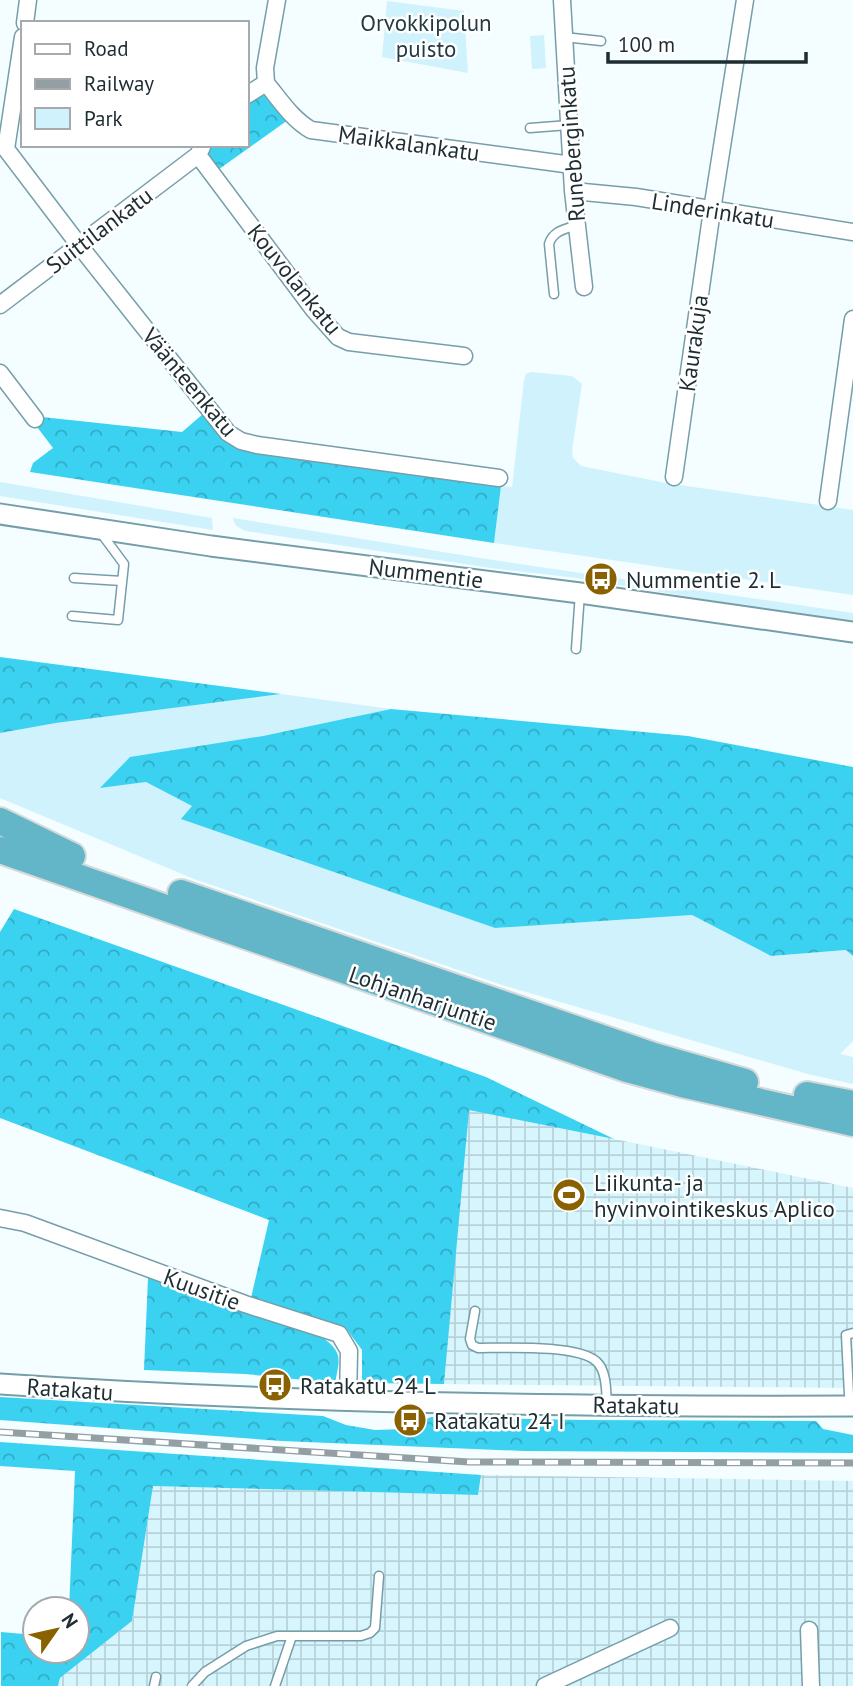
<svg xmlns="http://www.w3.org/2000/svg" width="853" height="1686" font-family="'PT Sans',sans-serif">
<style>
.industrial{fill:url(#industrial-grid)}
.green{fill:#cff2fc}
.forest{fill:url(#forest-crowns)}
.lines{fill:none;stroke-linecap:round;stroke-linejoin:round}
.service-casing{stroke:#769ea9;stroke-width:11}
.minor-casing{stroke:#769ea9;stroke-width:19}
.tertiary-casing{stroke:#769ea9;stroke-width:23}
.trunk-casing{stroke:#d6d9da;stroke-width:30}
.service{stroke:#fff;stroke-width:8}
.minor{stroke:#fff;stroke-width:16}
.tertiary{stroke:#fff;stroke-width:19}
.trunk{stroke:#62b6c8;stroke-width:26}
.rail-casing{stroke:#939fa3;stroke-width:7}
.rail{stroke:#fff;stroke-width:4.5;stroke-dasharray:13;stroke-linecap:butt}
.labels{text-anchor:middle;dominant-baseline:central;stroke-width:5;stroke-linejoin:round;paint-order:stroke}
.park-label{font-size:23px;fill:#233b42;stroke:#fff}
.street-label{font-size:23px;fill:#1d2d32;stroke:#fff}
.poi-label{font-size:23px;fill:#1d2d32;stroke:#fff;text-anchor:start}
</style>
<defs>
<pattern id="industrial-grid" width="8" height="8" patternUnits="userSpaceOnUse" patternTransform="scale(1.75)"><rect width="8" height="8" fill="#d6f5fd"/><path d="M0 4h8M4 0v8" fill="none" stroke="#b7d2d9"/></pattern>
<pattern id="forest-crowns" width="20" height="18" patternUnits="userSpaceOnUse" patternTransform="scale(1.75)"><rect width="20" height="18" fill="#3bd2f2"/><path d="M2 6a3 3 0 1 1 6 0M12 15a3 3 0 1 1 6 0" fill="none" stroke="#31abc5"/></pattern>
</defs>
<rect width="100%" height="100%" fill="#f4fdff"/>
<!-- industrial -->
<path class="industrial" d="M 468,1109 L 853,1188 L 853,1388 L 444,1384 Z
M 481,1475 L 853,1481 L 853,1686 L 58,1686 L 60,1678 L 132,1621 L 153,1486 L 478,1495 Z"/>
<!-- green -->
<path class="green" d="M 387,1 L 464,11 L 468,73 L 382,57 Z
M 544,35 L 546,68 L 532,69 L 530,36 Z
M 531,372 L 572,376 L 582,384 L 572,451 L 573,458 L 581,466 L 666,483 L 853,510 L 853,595 L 494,543 L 501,486 L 512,487 L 524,380 L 526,374 Z
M 0,482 L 212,518 L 213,530 L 0,496 Z
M 233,518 L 480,558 L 853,613 L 853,624 L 577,578 L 491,568 L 246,531 C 239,528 234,526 233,518 Z
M 281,694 L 391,709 L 263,736 L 101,788 L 146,782 L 192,806 L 182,819 L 495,928 L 692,915 L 771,956 L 847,950 L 853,956 L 853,1041 L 840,1054 L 853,1057 L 853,1084 L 808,1074 L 505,986 L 194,879 L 0,798 L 0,733 L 56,723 Z"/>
<!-- forest -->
<path class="forest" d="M 261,96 L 267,96 L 288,120 L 215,172 L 208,158 L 210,145 L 247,145 L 247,103 Z
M 203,414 L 221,434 L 267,453 L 313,461 L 501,486 L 494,543 L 30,472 L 33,463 L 53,448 L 34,423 L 42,417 L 182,432 Z
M 0,657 L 281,694 L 56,723 L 0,733 Z
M 391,709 L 688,736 L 853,767 L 853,956 L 846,950 L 771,956 L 692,915 L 495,928 L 181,819 L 192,806 L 146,782 L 100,788 L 130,757 L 263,736 Z
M 14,909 L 486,1077 L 614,1139 L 469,1110 L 444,1384 L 362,1383 L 362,1350 L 345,1327 L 251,1298 L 269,1220 L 0,1118 L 0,932 Z
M 148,1278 L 321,1336 C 343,1353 340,1357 335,1383 L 245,1374 L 144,1370 Z
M 0,1397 L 323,1416 L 346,1425 L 375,1430 L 404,1429 L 431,1417 L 582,1420 L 816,1421 L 823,1429 L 853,1435 L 853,1453 L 524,1451 L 282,1441 L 0,1420 Z
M 0,1442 L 481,1475 L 478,1495 L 153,1486 L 132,1621 L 60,1678 L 58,1686 L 1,1686 L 1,1632 L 35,1635 L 35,1651 L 77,1651 L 77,1609 L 69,1609 L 75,1471 L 0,1466 Z"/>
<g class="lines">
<defs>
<path id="service" d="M 564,37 L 601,41
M 530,128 L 569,125
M 554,294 L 549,244 C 553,231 565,229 577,225
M 74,578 L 122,581
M 72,616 L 118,620 L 124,564 L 101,533
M 576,649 L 580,593
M 475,1311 L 470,1339 L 472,1345 L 478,1348 C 504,1348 579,1344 597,1362 C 607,1372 606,1392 607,1404
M 849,1395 L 846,1335 L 853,1333
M 154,1686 L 156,1677
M 192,1686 L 205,1672 L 246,1646 L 277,1636 L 361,1636 L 370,1633 L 375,1628 L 379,1576
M 275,1686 L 292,1636"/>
<path id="minor" d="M 562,0 L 573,191 L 584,287
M 25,23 L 28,0
M 266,83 C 280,100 292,119 311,130 L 572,165
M 247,95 L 266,83 L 265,68 L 277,0
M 6,149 L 79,245 L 228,433 L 241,441 L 257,445 L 499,478
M 6,149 L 23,37
M 198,155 L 314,310 L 338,337 L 349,342 L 464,356
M 573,191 L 636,197 L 853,232
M 0,305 L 198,155 L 202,147
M 0,373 L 35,419
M 674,477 L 712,210 L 745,0
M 828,501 L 853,319
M 0,1218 L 25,1223 L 245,1304 L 339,1334 L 349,1351 L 348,1401
M 809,1630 L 811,1686
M 545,1686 L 670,1628"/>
<path id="tertiary" d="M 0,514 L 211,546 L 580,593 L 853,632
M 0,1384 C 284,1403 569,1407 853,1406"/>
<path id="trunk" d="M 0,821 L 72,856
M 0,850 L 627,1069 L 682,1084 L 853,1123
M 181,893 L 654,1056 L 745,1082
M 807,1095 L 853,1104"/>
</defs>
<!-- service casing -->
<use href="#service" class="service-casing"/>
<!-- minor casing -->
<use href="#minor" class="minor-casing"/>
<!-- tertiary casing -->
<use href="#tertiary" class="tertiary-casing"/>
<!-- trunk casing -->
<use href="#trunk" class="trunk-casing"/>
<!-- service -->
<use href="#service" class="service"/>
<!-- minor -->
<use href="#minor" class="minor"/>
<!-- tertiary -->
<use href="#tertiary" class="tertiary"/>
<!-- trunk -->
<use href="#trunk" class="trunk"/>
<defs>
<path id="rail" d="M 0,1432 L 469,1462 L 853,1463"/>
</defs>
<!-- rail casing -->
<use href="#rail" class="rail-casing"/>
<!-- rail -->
<use href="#rail" class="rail"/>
</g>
<!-- icons -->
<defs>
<symbol id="bus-disc" viewBox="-11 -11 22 22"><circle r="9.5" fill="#8a6100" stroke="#fff"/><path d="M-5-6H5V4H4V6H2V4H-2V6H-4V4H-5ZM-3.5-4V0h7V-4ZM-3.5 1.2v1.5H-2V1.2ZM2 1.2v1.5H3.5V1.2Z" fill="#fff"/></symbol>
<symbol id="stadium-disc" viewBox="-11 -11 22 22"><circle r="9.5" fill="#8a6100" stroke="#fff"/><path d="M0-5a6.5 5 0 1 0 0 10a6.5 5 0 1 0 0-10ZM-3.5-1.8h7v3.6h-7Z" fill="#fff"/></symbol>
</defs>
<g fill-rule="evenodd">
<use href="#bus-disc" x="582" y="560" width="38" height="38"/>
<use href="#stadium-disc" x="550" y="1176" width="38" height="38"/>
<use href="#bus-disc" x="256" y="1366" width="38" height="38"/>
<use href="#bus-disc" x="391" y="1401" width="38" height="38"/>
</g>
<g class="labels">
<!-- park labels -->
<g class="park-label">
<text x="426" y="22">Orvokkipolun<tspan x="426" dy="26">puisto</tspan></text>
</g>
<!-- street labels -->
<g class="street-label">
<text transform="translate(409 143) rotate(8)">Maikkalankatu</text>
<text transform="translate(571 144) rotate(-94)">Runeberginkatu</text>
<text transform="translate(713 210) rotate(9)">Linderinkatu</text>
<text transform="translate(99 230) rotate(-37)">Suittilankatu</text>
<text transform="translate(295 279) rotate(51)">Kouvolankatu</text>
<text transform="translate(693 343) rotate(-82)">Kaurakuja</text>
<text transform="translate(190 382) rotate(50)">Väänteenkatu</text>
<text transform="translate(426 573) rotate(7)">Nummentie</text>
<text transform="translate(423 998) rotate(19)">Lohjanharjuntie</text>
<text transform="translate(202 1289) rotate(20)">Kuusitie</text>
<text transform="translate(70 1389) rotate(4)">Ratakatu</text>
<text transform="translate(636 1405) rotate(1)">Ratakatu</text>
</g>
<!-- poi labels -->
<g class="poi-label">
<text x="626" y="579">Nummentie 2. L</text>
<text x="594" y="1182">Liikunta- ja<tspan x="594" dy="26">hyvinvointikeskus Aplico</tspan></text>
<text x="300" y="1385">Ratakatu 24 L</text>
<text x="434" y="1420">Ratakatu 24 I</text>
</g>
</g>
<!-- legend -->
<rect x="21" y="21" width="228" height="126" fill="#ffffff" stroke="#a5abad" stroke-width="2"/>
<rect x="35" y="44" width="35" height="10" fill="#ffffff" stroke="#a5abad" stroke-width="2"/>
<text x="84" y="56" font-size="21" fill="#1d2d32">Road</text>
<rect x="35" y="79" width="35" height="10" fill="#939fa3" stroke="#a5abad" stroke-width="2"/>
<text x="84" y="91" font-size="21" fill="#1d2d32">Railway</text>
<rect x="35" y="108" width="35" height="21" fill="#cff2fc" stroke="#a5abad" stroke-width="2"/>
<text x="84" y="126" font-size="21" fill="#1d2d32">Park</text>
<!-- north arrow -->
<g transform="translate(56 1630) rotate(56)"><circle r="33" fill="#ffffff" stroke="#a5abad" stroke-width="2"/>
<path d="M0-5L12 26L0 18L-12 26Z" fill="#8a6100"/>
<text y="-10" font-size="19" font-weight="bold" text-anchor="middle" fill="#1d2d32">N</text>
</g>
<!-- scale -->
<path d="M608 52v10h198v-10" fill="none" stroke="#1d2d32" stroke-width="3.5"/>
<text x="618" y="52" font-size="21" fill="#1d2d32" stroke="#ffffff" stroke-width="5" paint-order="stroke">100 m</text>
</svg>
